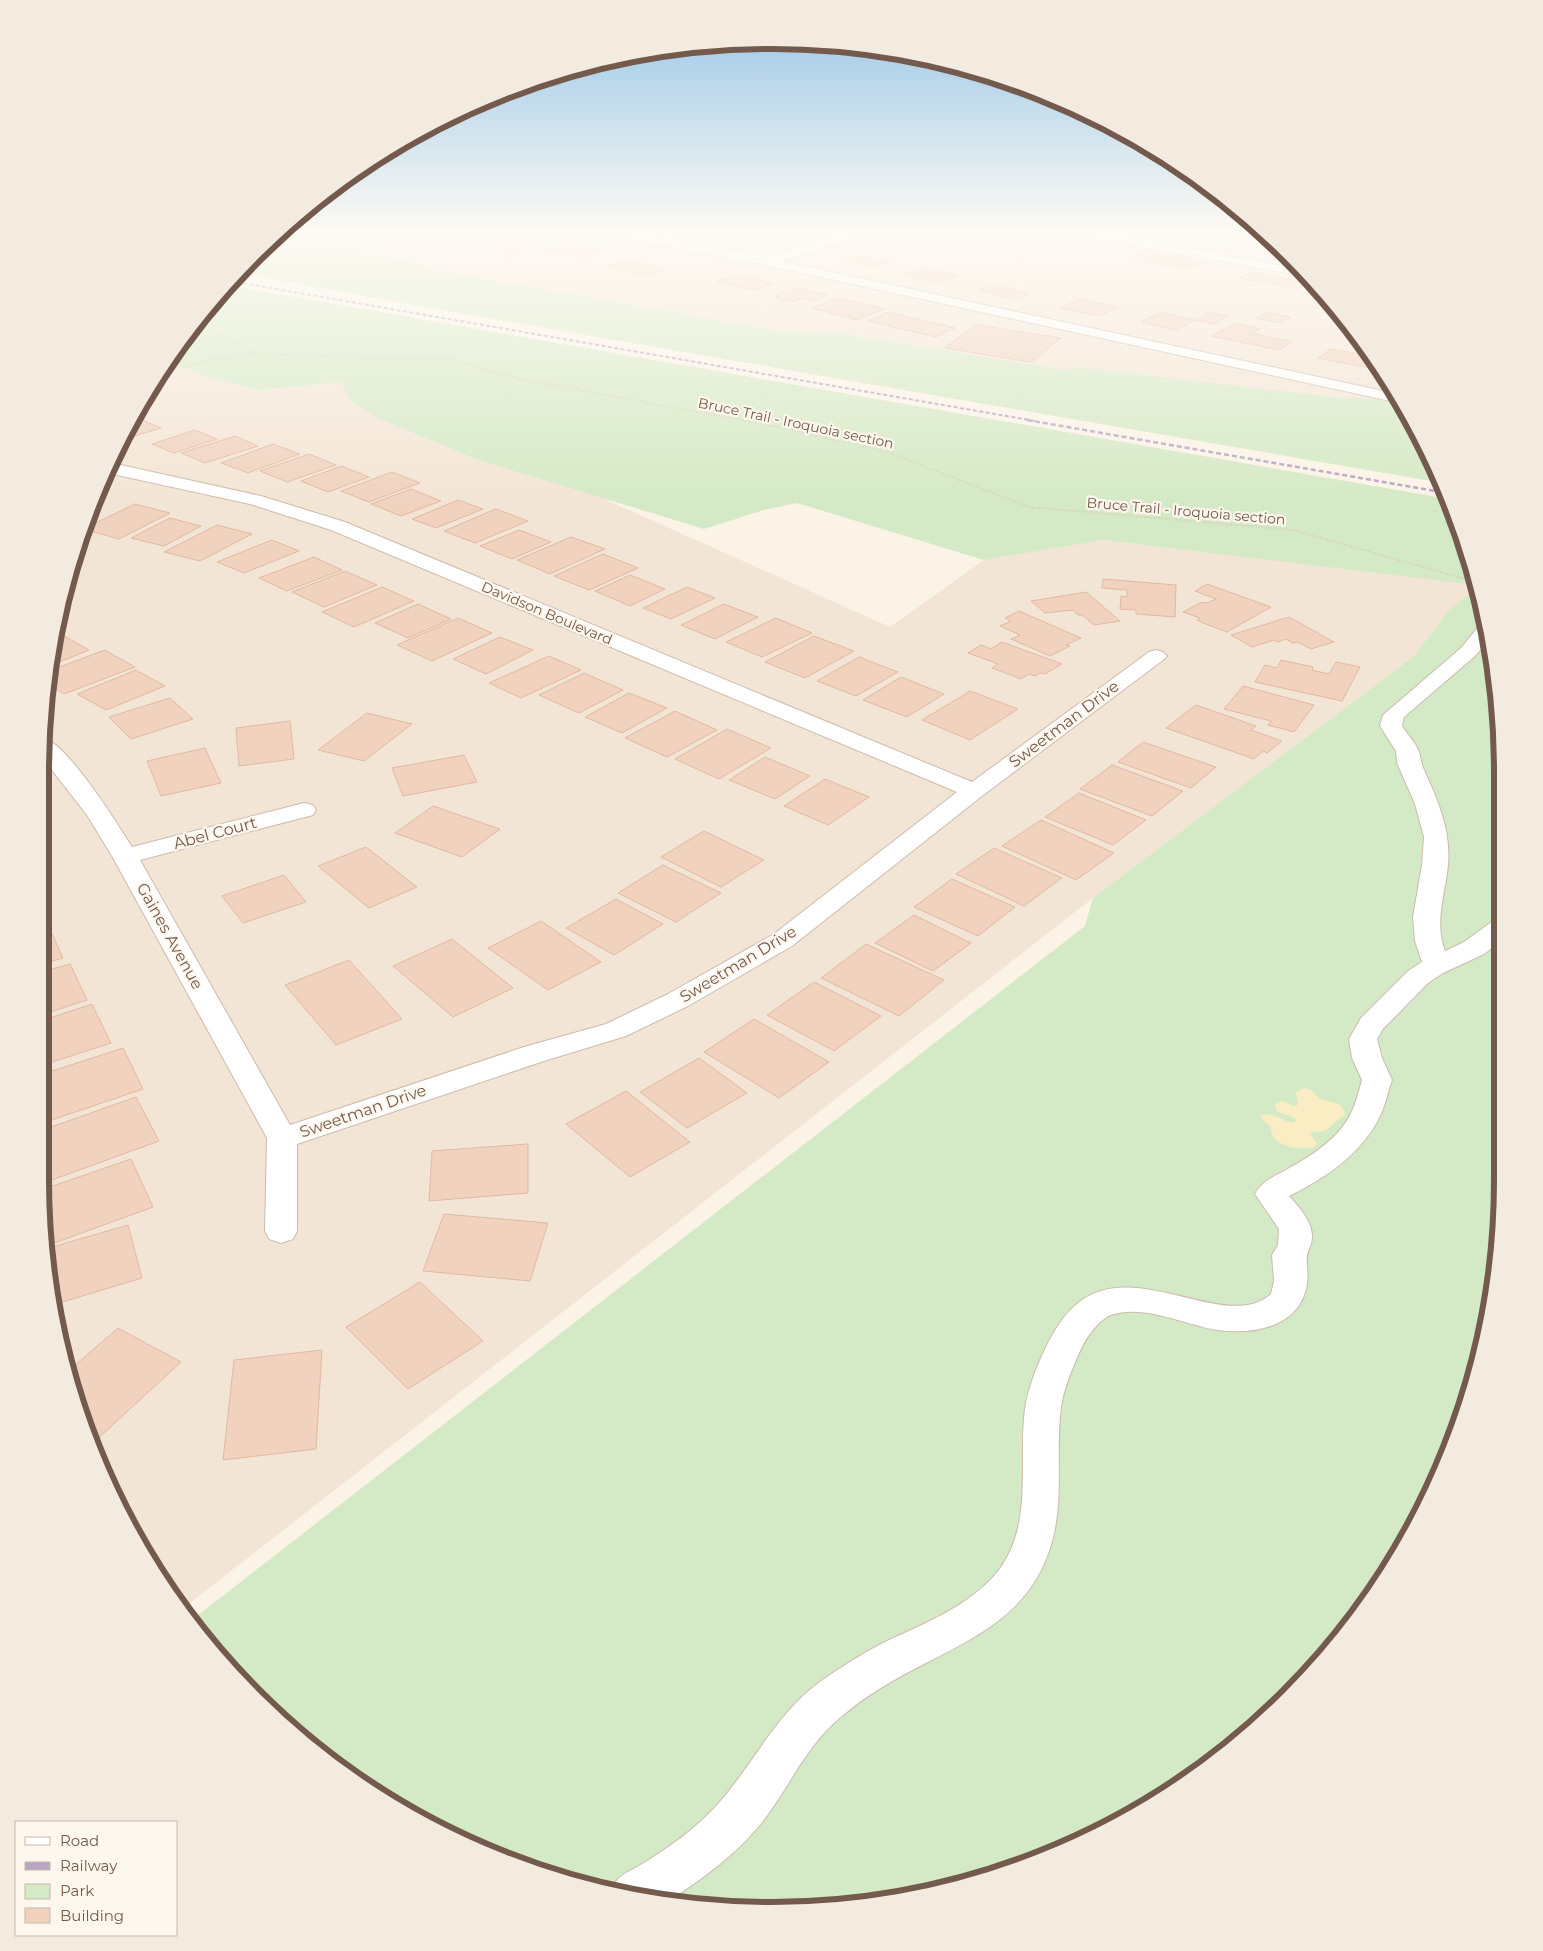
<svg xmlns="http://www.w3.org/2000/svg" width="1543" height="1951" font-family="Montserrat,sans-serif">
<style>
.residential{fill:#f3e5d5}
.green{fill:#d4e9c5}
.sand{fill:#faedc3}
.building{fill:#f0d2bf;stroke:#e2b9a0}
.lines{fill:none;stroke-linecap:round;stroke-linejoin:round}
.minor-casing{stroke:#cdbbad;stroke-width:2}
.path{stroke:#d5b5a2;stroke-width:2;stroke-dasharray:0.5 2;stroke-linecap:butt}
.minor{fill:#fff;fill-rule:evenodd}
.rail-far1{stroke:#b6a5c5;stroke-width:2;stroke-dasharray:4 2.5;stroke-linecap:butt}
.rail{stroke:#b6a5c5;stroke-width:2.5;stroke-dasharray:5 3;stroke-linecap:butt}
.labels{text-anchor:middle;dominant-baseline:central;stroke-width:4.5;stroke-linejoin:round;paint-order:stroke}
.far-street-label{font-size:14px;fill:#745a4c;stroke:#fef7ed}
.street-label{font-size:16px;fill:#745a4c;stroke:#fef7ed}
.rim{fill:none;stroke:#745a4c;stroke-width:6}
</style>
<rect width="100%" height="100%" fill="#fcf3e7"/>
<!-- residential -->
<path class="residential" d="M 279,232 L 1261,232 L 1322,289 L 1399,398 L 1340,398 L 1071,371 L 845,334 L 775,330 L 448,272 L 405,261 L 274,236 Z
M 170,362 L 202,375 L 259,390 L 341,382 L 349,399 L 375,417 L 478,460 L 600,497 L 890,627 L 984,560 L 1104,540 L 1437,579 L 1478,585 L 1479,586 L 1449,610 L 1414,656 L 1093,898 L 181,1610 L 138,1545 L 96,1459 L 65,1369 L 40,1179 L 42,724 L 54,629 L 79,536 L 138,406 Z"/>
<!-- green -->
<path class="green" d="M 274,236 L 405,261 L 448,272 L 775,330 L 845,334 L 1071,371 L 1075,367 L 1340,398 L 1399,398 L 1405,406 L 1437,482 L 470,315 L 238,273 Z
M 225,285 L 1443,498 L 1478,585 L 1104,540 L 984,560 L 797,503 L 764,510 L 704,529 L 478,460 L 375,417 L 349,399 L 341,382 L 259,390 L 202,375 L 170,362 Z
M 1479,586 L 1501,723 L 1503,1180 L 1489,1322 L 1447,1460 L 1380,1586 L 1254,1729 L 1137,1813 L 1051,1855 L 961,1886 L 867,1905 L 771,1911 L 676,1905 L 582,1886 L 491,1855 L 405,1813 L 326,1760 L 254,1697 L 191,1625 L 189,1622 L 1085,926 L 1093,898 L 1414,656 L 1449,610 Z"/>
<!-- sand -->
<path class="sand" d="M 1305,1088 L 1311,1090 L 1320,1099 C 1331,1103 1341,1100 1345,1114 L 1344,1116 C 1331,1122 1327,1136 1315,1131 L 1310,1133 L 1317,1144 L 1315,1147 C 1300,1150 1270,1148 1271,1127 L 1261,1118 L 1262,1115 C 1276,1111 1283,1124 1295,1122 L 1295,1118 L 1276,1111 L 1275,1105 C 1281,1098 1286,1101 1292,1106 L 1298,1105 L 1296,1092 Z"/>
<!-- building -->
<path class="building" d="M 723,232 L 772,232 L 773,233 L 729,239 L 717,233 Z
M 1027,232 L 1043,232 L 1084,240 L 1066,249 L 1013,239 Z
M 498,238 L 530,245 L 513,250 L 481,243 Z
M 560,245 L 601,251 L 589,257 L 547,251 Z
M 1147,251 L 1202,262 L 1187,269 L 1132,259 Z
M 857,255 L 877,260 L 882,258 L 892,260 L 874,267 L 846,259 Z
M 628,260 L 666,269 L 647,275 L 609,267 Z
M 922,268 L 958,276 L 940,283 L 904,275 Z
M 1250,272 L 1308,283 L 1298,289 L 1240,278 Z
M 735,275 L 773,283 L 755,290 L 717,282 Z
M 992,285 L 1030,294 L 1017,299 L 979,291 Z
M 1318,286 L 1322,289 L 1327,297 L 1306,293 Z
M 794,288 L 826,295 L 812,301 L 801,298 L 792,302 L 775,298 L 778,297 L 775,296 Z
M 840,298 L 885,309 L 857,320 L 812,308 Z
M 1079,299 L 1118,307 L 1100,316 L 1061,308 Z
M 888,312 L 955,328 L 936,337 L 868,321 Z
M 1161,312 L 1195,320 L 1176,330 L 1141,322 Z
M 1209,312 L 1228,316 L 1214,324 L 1196,320 Z
M 1266,312 L 1291,317 L 1281,323 L 1256,318 Z
M 1237,323 L 1260,329 L 1251,333 L 1292,342 L 1279,350 L 1211,336 Z
M 976,325 L 1061,338 L 1031,362 L 945,348 Z
M 1331,349 L 1369,356 L 1379,370 L 1318,358 Z
M 140,419 L 161,428 L 122,440 L 131,422 Z
M 195,430 L 217,439 L 174,453 L 152,444 Z
M 235,436 L 258,446 L 205,463 L 181,453 Z
M 273,444 L 300,454 L 248,473 L 221,463 Z
M 309,454 L 336,465 L 287,482 L 260,471 Z
M 341,466 L 369,477 L 328,492 L 301,481 Z
M 392,472 L 420,483 L 369,502 L 341,491 Z
M 411,489 L 441,501 L 401,516 L 371,504 Z
M 458,500 L 483,509 L 436,528 L 412,519 Z
M 135,504 L 170,513 L 119,539 L 83,529 Z
M 496,509 L 528,521 L 475,543 L 444,531 Z
M 170,518 L 201,526 L 164,546 L 131,538 Z
M 217,525 L 252,534 L 200,561 L 164,552 Z
M 519,530 L 551,542 L 512,559 L 480,546 Z
M 571,537 L 605,549 L 550,574 L 517,560 Z
M 272,540 L 299,551 L 244,573 L 217,562 Z
M 603,554 L 638,568 L 589,590 L 554,576 Z
M 314,557 L 342,570 L 287,591 L 259,578 Z
M 345,571 L 377,585 L 324,607 L 292,592 Z
M 630,575 L 665,589 L 630,606 L 595,591 Z
M 1103,579 L 1176,585 L 1175,617 L 1136,614 L 1136,610 L 1120,609 L 1121,596 L 1127,597 L 1127,590 L 1102,588 Z
M 1207,584 L 1271,607 L 1227,632 L 1203,623 L 1197,620 L 1200,618 L 1183,612 L 1202,602 L 1207,603 L 1216,599 L 1195,591 Z
M 382,587 L 414,601 L 354,627 L 322,612 Z
M 687,587 L 715,598 L 671,619 L 643,608 Z
M 1086,592 L 1120,621 L 1094,625 L 1082,615 L 1078,615 L 1073,610 L 1045,613 L 1031,601 Z
M 418,604 L 451,619 L 408,638 L 375,623 Z
M 724,604 L 758,617 L 715,639 L 681,625 Z
M 1019,611 L 1081,638 L 1066,645 L 1070,646 L 1050,656 L 1011,639 L 1020,635 L 1000,626 L 1011,621 L 1005,618 Z
M 1289,617 L 1334,642 L 1311,649 L 1297,642 L 1293,643 L 1286,639 L 1278,642 L 1274,640 L 1252,647 L 1231,635 Z
M 458,618 L 492,633 L 432,661 L 397,645 Z
M 776,618 L 812,633 L 762,657 L 726,642 Z
M 64,636 L 89,650 L 49,666 L 53,640 Z
M 814,636 L 854,651 L 805,678 L 765,662 Z
M 500,637 L 533,650 L 486,674 L 453,659 Z
M 1002,642 L 1062,664 L 1045,674 L 1040,673 L 1035,676 L 1029,674 L 1021,679 L 992,668 L 998,664 L 968,653 L 981,645 L 991,649 Z
M 105,650 L 135,667 L 64,694 L 47,683 L 49,671 Z
M 549,656 L 581,670 L 521,698 L 489,683 Z
M 859,657 L 898,672 L 856,696 L 817,681 Z
M 1281,660 L 1313,667 L 1312,670 L 1329,674 L 1336,662 L 1360,667 L 1342,701 L 1255,682 L 1265,665 L 1277,668 Z
M 136,670 L 165,686 L 106,710 L 77,694 Z
M 584,673 L 623,690 L 579,713 L 539,695 Z
M 901,677 L 944,694 L 907,717 L 863,700 Z
M 1243,686 L 1314,705 L 1294,732 L 1268,725 L 1271,721 L 1224,709 Z
M 970,691 L 1018,709 L 970,740 L 922,720 Z
M 629,693 L 667,708 L 622,733 L 585,717 Z
M 170,698 L 193,719 L 131,739 L 109,717 Z
M 1196,705 L 1256,726 L 1251,730 L 1282,741 L 1267,753 L 1263,751 L 1254,759 L 1166,728 Z
M 675,711 L 717,730 L 667,757 L 625,738 Z
M 367,713 L 412,724 L 364,761 L 318,750 Z
M 290,721 L 294,759 L 239,766 L 236,728 Z
M 727,729 L 771,748 L 719,779 L 675,759 Z
M 1143,742 L 1216,767 L 1191,788 L 1118,762 Z
M 205,748 L 221,783 L 161,796 L 147,761 Z
M 464,755 L 477,782 L 403,796 L 392,768 Z
M 765,757 L 810,776 L 775,799 L 729,780 Z
M 1112,765 L 1183,791 L 1152,816 L 1080,789 Z
M 825,779 L 869,797 L 828,825 L 784,806 Z
M 1079,793 L 1146,820 L 1113,845 L 1045,817 Z
M 433,806 L 500,829 L 462,857 L 395,833 Z
M 1041,820 L 1114,853 L 1076,880 L 1002,846 Z
M 704,831 L 764,860 L 721,887 L 661,857 Z
M 366,847 L 417,887 L 369,908 L 318,866 Z
M 994,848 L 1062,878 L 1024,906 L 956,874 Z
M 663,865 L 721,893 L 676,922 L 618,893 Z
M 284,875 L 306,902 L 243,923 L 222,896 Z
M 952,879 L 1015,907 L 978,936 L 914,907 Z
M 616,899 L 663,924 L 614,955 L 566,928 Z
M 914,915 L 971,943 L 933,971 L 875,943 Z
M 541,921 L 601,962 L 548,990 L 488,948 Z
M 49,927 L 63,958 L 41,964 L 41,930 Z
M 452,939 L 513,988 L 453,1017 L 393,966 Z
M 866,944 L 944,980 L 899,1016 L 821,978 Z
M 349,960 L 402,1019 L 336,1045 L 285,985 Z
M 70,964 L 87,1000 L 41,1015 L 41,972 Z
M 814,982 L 881,1016 L 834,1051 L 767,1015 Z
M 92,1004 L 111,1043 L 40,1066 L 41,1021 Z
M 754,1019 L 829,1062 L 779,1098 L 704,1052 Z
M 123,1048 L 143,1089 L 40,1124 L 40,1075 Z
M 699,1058 L 747,1093 L 687,1128 L 640,1092 Z
M 626,1091 L 690,1142 L 630,1177 L 566,1124 Z
M 136,1097 L 159,1141 L 41,1184 L 40,1131 Z
M 528,1144 L 528,1193 L 429,1201 L 432,1151 Z
M 131,1159 L 153,1207 L 49,1245 L 41,1190 Z
M 444,1214 L 548,1223 L 530,1281 L 423,1271 Z
M 128,1225 L 142,1278 L 56,1304 L 49,1248 Z
M 420,1282 L 483,1341 L 408,1389 L 346,1327 Z
M 118,1328 L 181,1362 L 91,1445 L 66,1373 Z
M 322,1350 L 316,1449 L 223,1460 L 234,1360 Z"/>
<g class="lines">
<defs>
<path id="minor" d="M 610,232 L 636,232 L 765,257 L 845,232 L 865,232 L 863,235 L 781,261 L 1397,394 L 1404,404 L 765,265 L 616,236 Z
M 1073,232 L 1100,232 L 1300,269 L 1309,277 L 1079,236 Z
M 112,463 L 261,496 L 345,522 L 972,782 L 1149,652 L 1156,650 L 1163,652 L 1167,656 L 1163,660 L 982,796 L 792,946 L 688,1006 L 626,1036 L 544,1061 L 297,1144 L 297,1231 L 293,1239 L 281,1243 L 269,1239 L 265,1231 L 267,1138 L 112,856 L 87,815 L 41,756 L 42,737 C 68,744 116,822 132,847 L 304,803 L 313,805 L 316,810 L 313,815 L 140,860 L 290,1125 L 524,1047 L 606,1024 L 668,994 L 774,934 L 957,792 L 331,530 L 250,504 L 108,473 Z
M 1485,624 L 1488,641 L 1475,656 L 1404,717 L 1402,726 C 1407,734 1416,743 1419,752 C 1421,758 1421,764 1424,770 C 1438,801 1451,830 1448,865 C 1445,895 1434,922 1445,951 L 1464,942 L 1493,921 L 1502,919 L 1502,940 L 1484,954 L 1443,973 L 1428,983 L 1383,1029 L 1377,1039 L 1382,1058 L 1392,1080 C 1388,1091 1386,1103 1381,1114 C 1363,1153 1326,1178 1289,1196 C 1299,1207 1313,1222 1312,1238 C 1311,1250 1305,1251 1307,1265 C 1313,1315 1273,1334 1228,1331 C 1191,1329 1151,1304 1114,1314 C 1105,1316 1098,1324 1092,1331 C 1084,1341 1079,1353 1074,1365 C 1068,1379 1063,1393 1061,1407 C 1054,1463 1068,1513 1043,1566 C 1016,1624 960,1644 907,1673 C 884,1685 862,1699 842,1716 C 806,1745 790,1786 763,1821 C 736,1855 701,1880 665,1903 L 612,1892 C 613,1888 615,1882 618,1879 C 625,1872 636,1868 644,1863 C 661,1852 678,1841 693,1828 C 747,1784 765,1722 821,1681 C 840,1668 860,1655 881,1644 C 922,1624 970,1607 999,1570 C 1034,1523 1018,1462 1025,1409 C 1028,1388 1037,1366 1046,1347 C 1054,1331 1064,1314 1078,1303 C 1136,1256 1226,1334 1271,1294 L 1274,1281 L 1272,1255 L 1278,1245 L 1279,1229 L 1255,1194 C 1263,1179 1277,1176 1291,1167 C 1313,1155 1340,1137 1351,1113 C 1356,1103 1359,1091 1362,1080 L 1352,1058 L 1349,1039 L 1361,1018 L 1408,971 L 1422,962 L 1415,941 L 1413,917 L 1422,865 L 1424,837 L 1415,804 L 1397,763 L 1396,751 L 1380,726 L 1383,715 L 1461,648 L 1479,626 Z"/>
</defs>
<!-- minor casing -->
<use href="#minor" class="minor-casing"/>
<!-- path -->
<path class="path" d="M 198,322 L 210,331 L 255,353 L 453,360 L 519,379 L 779,427 L 890,453 L 1029,507 L 1293,530 L 1462,578 L 1475,575
M 161,374 L 200,362 L 254,354"/>
<!-- minor -->
<use href="#minor" class="minor"/>
<!-- rail-far1 -->
<path class="rail-far1" d="M 230,281 L 1035,421"/>
<!-- rail -->
<path class="rail" d="M 1027,420 L 1441,492"/>
</g>
<!-- sky -->
<linearGradient id="sky" x2="0" y2="1"><stop stop-color="#96c5e7"/><stop offset="0.46" stop-color="#fefaf4"/><stop offset="1" stop-color="#fefaf4" stop-opacity="0"/></linearGradient>
<rect width="1543" height="505" fill="url(#sky)"/>
<g class="labels">
<!-- far-street labels -->
<g class="far-street-label">
<text transform="translate(796 423) rotate(12)">Bruce Trail - Iroquoia section</text>
<text transform="translate(1186 511) rotate(5)">Bruce Trail - Iroquoia section</text>
<text transform="translate(547 613) rotate(23)">Davidson Boulevard</text>
</g>
<!-- street labels -->
<g class="street-label">
<text transform="translate(1064 724) rotate(-37)">Sweetman Drive</text>
<text transform="translate(215 833) rotate(-15)">Abel Court</text>
<text transform="translate(170 936) rotate(61)">Gaines Avenue</text>
<text transform="translate(738 964) rotate(-31)">Sweetman Drive</text>
<text transform="translate(363 1111) rotate(-19)">Sweetman Drive</text>
</g>
</g>
<!-- crop -->
<path d="M0 0H1543V1951H0ZM771 49H772A722 722 0 0 1 1494 771V1180A722 722 0 0 1 772 1902H771A722 722 0 0 1 49 1180V771A722 722 0 0 1 771 49Z" fill="#f3eae0" fill-rule="evenodd"/>
<path class="rim" d="M771 49H772A722 722 0 0 1 1494 771V1180A722 722 0 0 1 772 1902H771A722 722 0 0 1 49 1180V771A722 722 0 0 1 771 49Z"/>
<!-- legend -->
<rect x="15" y="1821" width="162" height="115" fill="#fef7ed" stroke="#c7b8ad"/>
<rect x="25" y="1837" width="25" height="8" fill="#ffffff" stroke="#c7b8ad"/>
<text x="60" y="1846" font-size="15" fill="#745a4c">Road</text>
<rect x="25" y="1862" width="25" height="8" fill="#b6a5c5" stroke="#c7b8ad"/>
<text x="60" y="1871" font-size="15" fill="#745a4c">Railway</text>
<rect x="25" y="1884" width="25" height="15" fill="#d4e9c5" stroke="#c7b8ad"/>
<text x="60" y="1896" font-size="15" fill="#745a4c">Park</text>
<rect x="25" y="1908" width="25" height="15" fill="#f0d2bf" stroke="#c7b8ad"/>
<text x="60" y="1921" font-size="15" fill="#745a4c">Building</text>
</svg>
